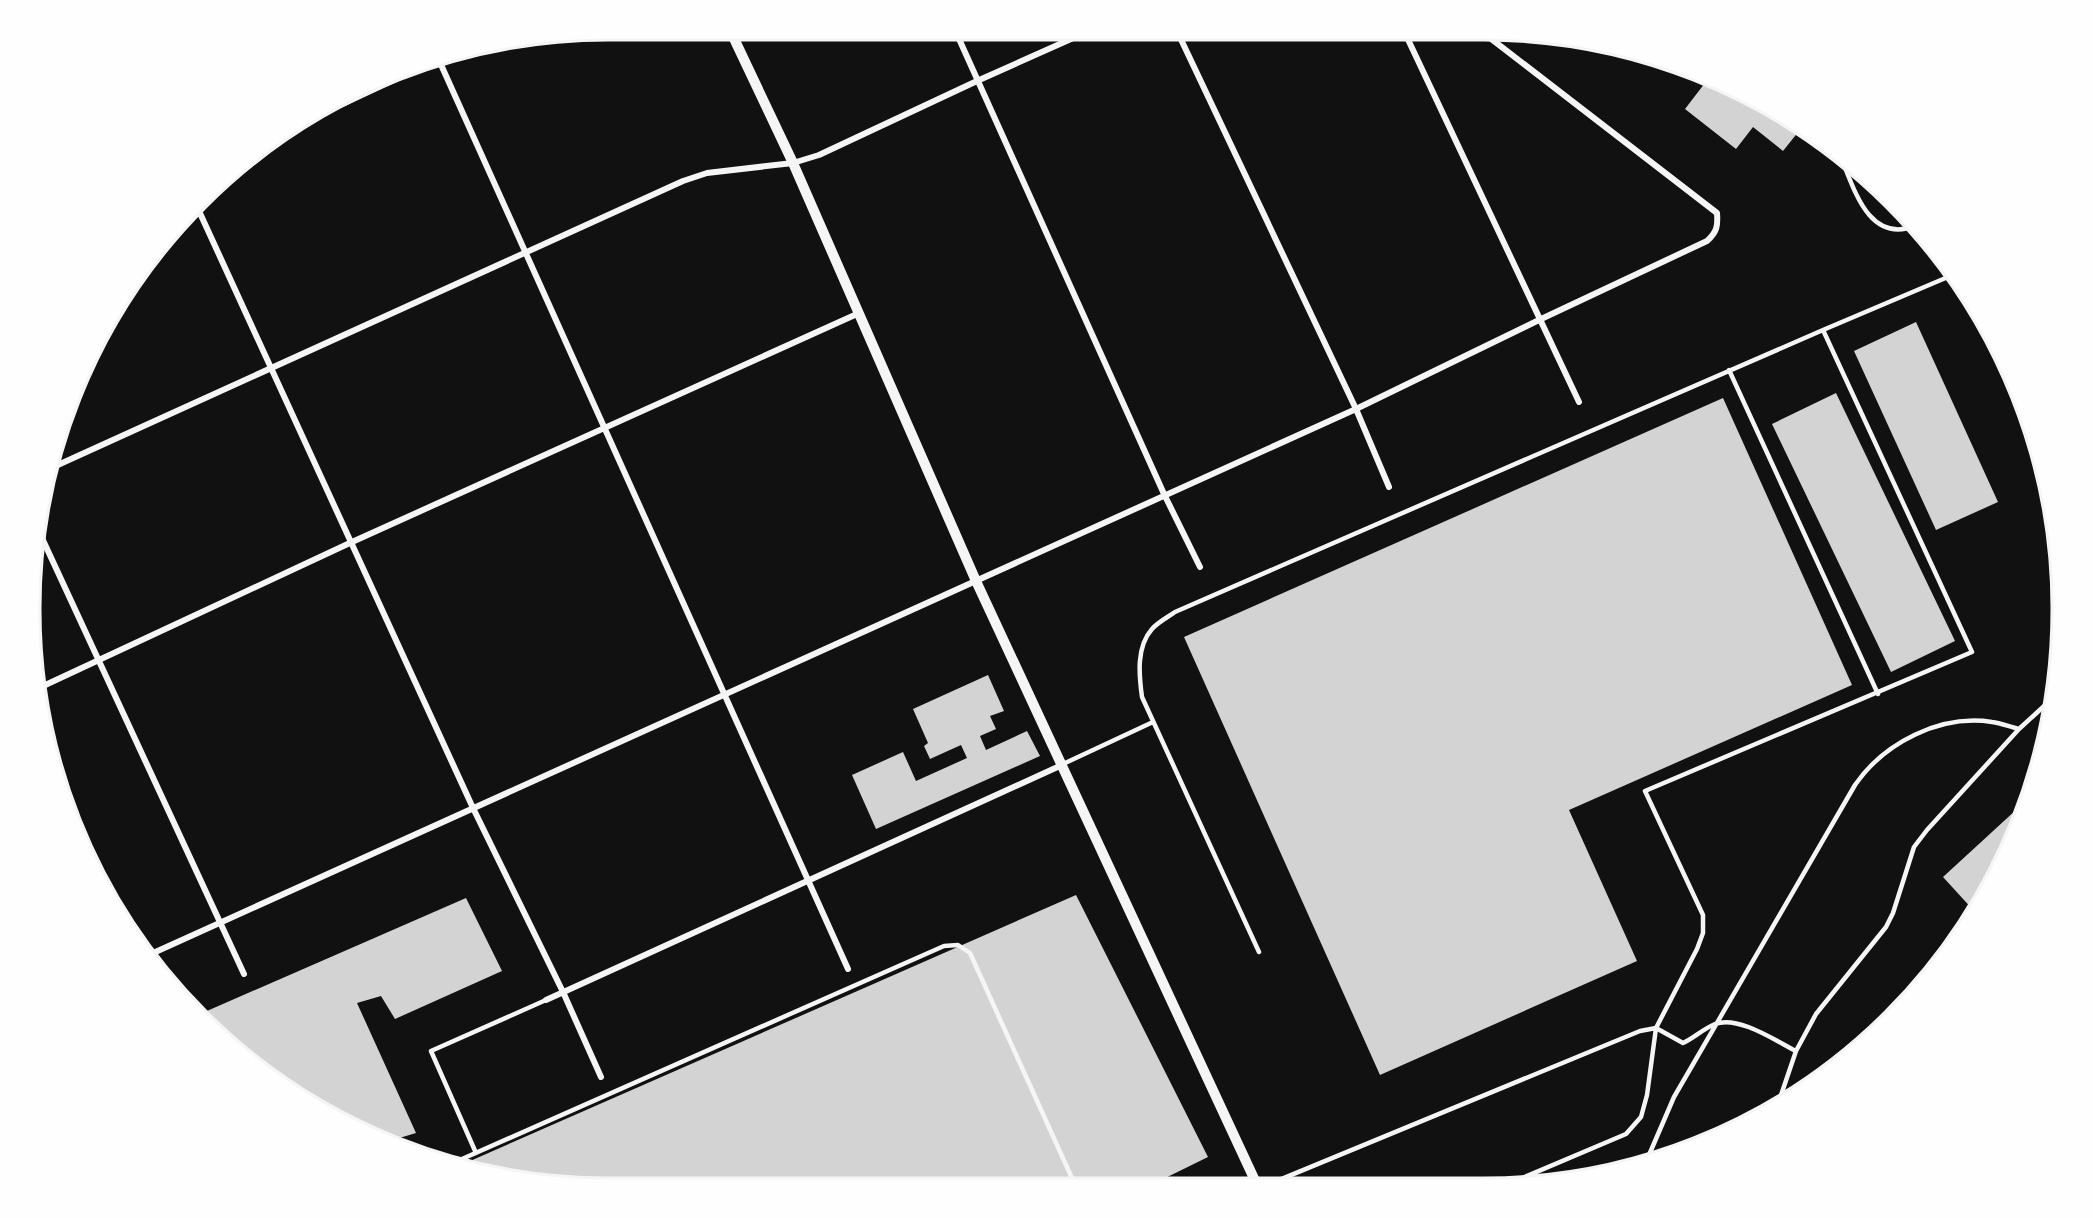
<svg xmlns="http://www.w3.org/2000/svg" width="2093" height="1218" font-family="Inter,sans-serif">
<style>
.building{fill:#d3d3d3}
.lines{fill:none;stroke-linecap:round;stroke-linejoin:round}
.service{stroke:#f5f5f5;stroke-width:4.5}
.minor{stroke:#f5f5f5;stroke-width:6}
.tertiary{stroke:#f5f5f5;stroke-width:10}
.rim{fill:none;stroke:#f5f5f5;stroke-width:3}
</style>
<rect width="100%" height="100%" fill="#111"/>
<!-- building -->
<path class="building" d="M 1708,79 L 1803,126 L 1783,151 L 1753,127 L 1736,149 L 1685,109 Z
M 1916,322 L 1998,502 L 1936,530 L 1854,351 Z
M 1836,393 L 1955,641 L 1891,672 L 1772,424 Z
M 1723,398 L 1852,685 L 1569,810 L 1637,961 L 1380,1075 L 1184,637 Z
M 988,675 L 1004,711 L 990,716 L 996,729 L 980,736 L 986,750 L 1027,731 L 1040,756 L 876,829 L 852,775 L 903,752 L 916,781 L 967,758 L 961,745 L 930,759 L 924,746 L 928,743 L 913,709 Z
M 2029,798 L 2019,830 L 1975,912 L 1943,877 Z
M 1076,895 L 1208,1157 L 1147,1187 L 571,1187 L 461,1165 Z
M 466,898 L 502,971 L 395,1019 L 381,996 L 357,1003 L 416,1133 L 396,1139 L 400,1146 L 288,1091 L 200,1014 Z"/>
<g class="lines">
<!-- service -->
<path class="service" d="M 1840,155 C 1854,188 1868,244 1915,226
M 1729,370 L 1878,694
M 1063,764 L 1153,722
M 1259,952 L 1142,697 C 1139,675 1136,647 1152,629 C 1158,622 1168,617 1175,612 L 1823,330 L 1955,274
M 1777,1107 L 1796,1051 L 1816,1014 L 1886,927 L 1893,913 L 1914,847 L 1927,830 L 2019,729 L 2054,697
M 476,1153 L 431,1051 L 546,1000
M 1646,1162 L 1674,1097 L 1855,785 C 1884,743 1940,714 1992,722 C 2001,723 2010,727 2019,729
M 453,1163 L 944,946 L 958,945 L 970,953 L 1076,1187
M 1262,1187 L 1640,1031 L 1656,1028 L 1683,1043 C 1694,1038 1703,1029 1715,1024 C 1738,1015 1776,1041 1796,1051
M 1501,1187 L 1626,1134 L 1641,1117 L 1647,1095 L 1656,1028 L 1697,949 L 1703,933 L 1703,915 L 1645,791 L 1972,652 L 1823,330"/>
<!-- minor -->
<path class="minor" d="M 955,30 L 1164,494 L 1200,567
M 1177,31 L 1356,409 L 1389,487
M 1404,31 L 1579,402
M 438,58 L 848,969
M 336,107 L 443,57
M 199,211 L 473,808 L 563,992 L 601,1077
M 49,469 L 683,181 L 707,173 L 793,163 L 819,155 L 977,81 L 1089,31
M 42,538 L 244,974
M 41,687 L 352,542 L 857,314
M 151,954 L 1356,409 L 1539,320 L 1707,241 C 1717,232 1718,226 1717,213 L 1481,31
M 546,1000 L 1062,765"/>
<!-- tertiary -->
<path class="tertiary" d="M 730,30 L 793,163 L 976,581 L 1258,1187"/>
</g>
<!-- crop -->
<path d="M0 0H2093V1218H0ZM608 40H1484A568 568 0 0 1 2052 608V610A568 568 0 0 1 1484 1178H608A568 568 0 0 1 40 610V608A568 568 0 0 1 608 40Z" fill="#fefefe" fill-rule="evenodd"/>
<path class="rim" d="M608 40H1484A568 568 0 0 1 2052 608V610A568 568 0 0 1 1484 1178H608A568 568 0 0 1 40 610V608A568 568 0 0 1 608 40Z"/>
</svg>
